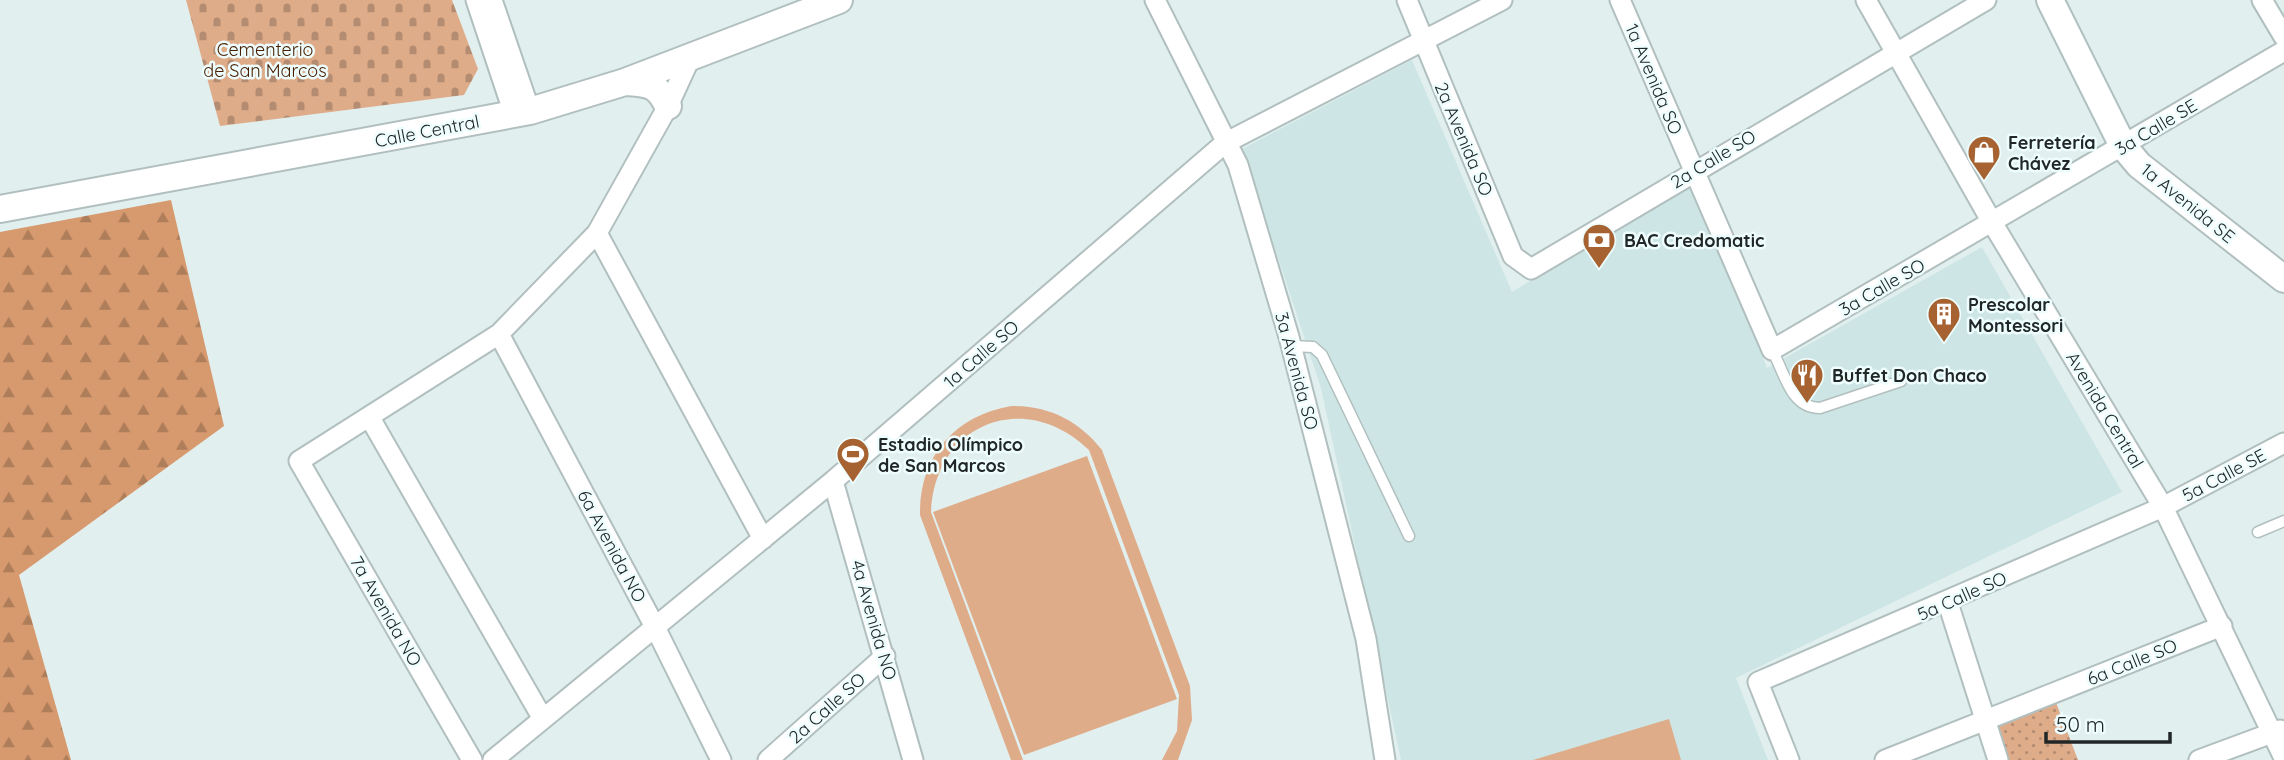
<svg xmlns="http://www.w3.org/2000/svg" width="2284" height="760" font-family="Quicksand,sans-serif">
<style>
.built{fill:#cde6e5}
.grass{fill:#dfac8a}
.forest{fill:url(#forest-firs)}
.cemetery{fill:url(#cemetery-stones)}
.park{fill:url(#park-dots)}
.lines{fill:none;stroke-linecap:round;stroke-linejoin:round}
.lane-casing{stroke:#b1bfbf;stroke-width:13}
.street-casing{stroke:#b1bfbf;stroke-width:23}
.secondary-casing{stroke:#b1bfbf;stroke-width:30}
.lane{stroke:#fff;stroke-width:10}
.street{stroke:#fff;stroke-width:19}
.secondary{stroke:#fff;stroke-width:26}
.labels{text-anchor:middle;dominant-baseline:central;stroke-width:5;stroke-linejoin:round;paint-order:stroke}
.park-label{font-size:18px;fill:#471f00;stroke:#eefdfd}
.street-label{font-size:18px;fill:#212626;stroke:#eefdfd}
.poi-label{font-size:18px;font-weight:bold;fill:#212626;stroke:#eefdfd;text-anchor:start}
</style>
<defs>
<pattern id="forest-firs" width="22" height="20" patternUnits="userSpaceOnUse" patternTransform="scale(1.75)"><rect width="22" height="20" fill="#d7996e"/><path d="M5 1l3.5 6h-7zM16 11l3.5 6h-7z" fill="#ae7d5a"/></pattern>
<pattern id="cemetery-stones" width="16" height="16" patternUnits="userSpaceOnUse" patternTransform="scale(1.75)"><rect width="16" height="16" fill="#dfac8a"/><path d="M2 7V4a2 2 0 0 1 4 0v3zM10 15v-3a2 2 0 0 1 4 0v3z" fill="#b48c71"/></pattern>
<pattern id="park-dots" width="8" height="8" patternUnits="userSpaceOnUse" patternTransform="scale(1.75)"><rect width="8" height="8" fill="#dfac8a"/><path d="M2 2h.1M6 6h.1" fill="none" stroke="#b48c71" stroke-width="1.8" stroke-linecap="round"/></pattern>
</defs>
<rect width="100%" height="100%" fill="#e1efef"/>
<!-- built -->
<path class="built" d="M 1412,60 L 1512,292 L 1693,181 L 1767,368 L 1982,247 L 2122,492 L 1736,678 L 1768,760 L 1401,760 L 1321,388 L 1242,149 Z"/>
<!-- grass -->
<path class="grass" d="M 1011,406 C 1049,406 1078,420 1102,450 L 1190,686 L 1192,720 L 1178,760 L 1162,760 L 1177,731 L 1179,695 L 1089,450 C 1025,388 935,423 931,512 L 1023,760 L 1011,760 L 920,515 C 919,457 954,416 1011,406 Z
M 1087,456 L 1177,699 L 1024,755 L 933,512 Z
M 1669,719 L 1681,760 L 1533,760 Z"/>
<!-- forest -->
<path class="forest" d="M 171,200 L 224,426 L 19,575 L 71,760 L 0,760 L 0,232 Z"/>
<!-- cemetery -->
<path class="cemetery" d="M 186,0 L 452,0 L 478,69 L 464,95 L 220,126 Z"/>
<!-- park -->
<path class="park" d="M 2055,700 L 2078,760 L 2002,760 L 1990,725 Z"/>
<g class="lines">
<defs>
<path id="lane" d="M 1292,346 L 1313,347 L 1322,355 L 1409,536
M 1772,350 C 1785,373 1790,408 1820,408 L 1901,381
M 2258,532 L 2284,521"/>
<path id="street" d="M 476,0 L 514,114
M 492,0 L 530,111
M 1155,0 L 1238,165 L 1289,337 L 1366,639 L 1385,760
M 1407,0 L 1513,256 L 1531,269 L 1986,0
M 1620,0 L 1772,350 L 2284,51
M 1866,0 L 1993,224 L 2163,507 L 2284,758
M 2262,0 L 2284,37
M 597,233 L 763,539
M 499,334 L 655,627 L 721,760
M 370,418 L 543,719
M 833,481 L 913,760
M 1948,603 L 1998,760
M 472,760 L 299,461 L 499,334 L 597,233 L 668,106 L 691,56
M 493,760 L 833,481 L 1225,143 L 1502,0
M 768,760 L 885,656
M 1789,760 L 1758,682 L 2163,507 L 2284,443
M 1885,760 L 2222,626
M 2199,760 L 2280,730"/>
<path id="secondary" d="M 2050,0 L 2123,146 L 2139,165 L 2284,279
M 625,82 C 649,84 657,83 668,106
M 0,209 L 530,111 L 625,82 L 839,0"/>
</defs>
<!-- lane casing -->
<use href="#lane" class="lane-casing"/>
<!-- street casing -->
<use href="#street" class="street-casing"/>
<!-- secondary casing -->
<use href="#secondary" class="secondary-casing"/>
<!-- lane -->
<use href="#lane" class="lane"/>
<!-- street -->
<use href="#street" class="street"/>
<!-- secondary -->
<use href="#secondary" class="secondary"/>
</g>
<!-- icons -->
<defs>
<symbol id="shop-pin" viewBox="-11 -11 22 30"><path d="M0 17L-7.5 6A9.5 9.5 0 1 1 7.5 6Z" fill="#a66331" stroke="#eefdfd"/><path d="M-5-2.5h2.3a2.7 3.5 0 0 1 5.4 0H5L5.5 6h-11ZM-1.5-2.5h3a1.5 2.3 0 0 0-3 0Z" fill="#fff"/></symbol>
<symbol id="bank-pin" viewBox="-11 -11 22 30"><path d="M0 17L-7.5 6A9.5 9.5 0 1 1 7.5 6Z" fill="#a66331" stroke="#eefdfd"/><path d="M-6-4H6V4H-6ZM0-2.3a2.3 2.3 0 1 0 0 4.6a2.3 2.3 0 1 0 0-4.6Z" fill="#fff"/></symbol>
<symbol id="building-pin" viewBox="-11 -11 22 30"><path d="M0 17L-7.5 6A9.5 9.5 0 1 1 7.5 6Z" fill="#a66331" stroke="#eefdfd"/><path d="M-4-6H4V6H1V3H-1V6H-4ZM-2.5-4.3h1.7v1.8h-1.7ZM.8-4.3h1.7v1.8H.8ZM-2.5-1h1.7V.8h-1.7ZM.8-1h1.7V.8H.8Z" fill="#fff"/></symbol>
<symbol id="restaurant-pin" viewBox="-11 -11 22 30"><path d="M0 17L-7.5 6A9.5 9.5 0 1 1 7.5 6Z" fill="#a66331" stroke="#eefdfd"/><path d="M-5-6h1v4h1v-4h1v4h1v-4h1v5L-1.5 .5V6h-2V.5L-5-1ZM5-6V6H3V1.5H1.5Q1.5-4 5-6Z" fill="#fff"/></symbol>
<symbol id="stadium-pin" viewBox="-11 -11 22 30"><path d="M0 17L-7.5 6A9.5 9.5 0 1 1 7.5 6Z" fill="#a66331" stroke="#eefdfd"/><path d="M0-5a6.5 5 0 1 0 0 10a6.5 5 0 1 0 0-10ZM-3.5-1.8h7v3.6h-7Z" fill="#fff"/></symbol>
</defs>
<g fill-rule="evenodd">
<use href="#shop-pin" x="1965" y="133" width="38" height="52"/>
<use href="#bank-pin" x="1580" y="221" width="38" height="52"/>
<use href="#building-pin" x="1925" y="295" width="38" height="52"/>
<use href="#restaurant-pin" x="1788" y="356" width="38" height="52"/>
<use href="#stadium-pin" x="834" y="435" width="38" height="52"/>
</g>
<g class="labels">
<!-- park labels -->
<g class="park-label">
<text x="265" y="49">Cementerio<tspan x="265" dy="21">de San Marcos</tspan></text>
</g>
<!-- street labels -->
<g class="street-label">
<text transform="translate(1654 79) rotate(67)">1a Avenida SO</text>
<text transform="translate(2156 127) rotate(-31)">3a Calle SE</text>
<text transform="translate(427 131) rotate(-11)">Calle Central</text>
<text transform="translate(1464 139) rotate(67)">2a Avenida SO</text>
<text transform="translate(1713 159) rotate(-31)">2a Calle SO</text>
<text transform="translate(2188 203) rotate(39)">1a Avenida SE</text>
<text transform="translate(1882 287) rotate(-30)">3a Calle SO</text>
<text transform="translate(981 354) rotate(-41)">1a Calle SO</text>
<text transform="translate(1297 371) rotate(75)">3a Avenida SO</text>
<text transform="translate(2105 410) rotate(59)">Avenida Central</text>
<text transform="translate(2224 475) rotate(-28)">5a Calle SE</text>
<text transform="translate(612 546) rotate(62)">6a Avenida NO</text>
<text transform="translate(1962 596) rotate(-24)">5a Calle SO</text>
<text transform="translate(386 611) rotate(60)">7a Avenida NO</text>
<text transform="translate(874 620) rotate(74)">4a Avenida NO</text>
<text transform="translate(2132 662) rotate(-22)">6a Calle SO</text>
<text transform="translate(827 708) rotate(-42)">2a Calle SO</text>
</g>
<!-- poi labels -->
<g class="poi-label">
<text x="2008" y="142">Ferretería<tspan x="2008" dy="21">Chávez</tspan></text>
<text x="1624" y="240">BAC Credomatic</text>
<text x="1968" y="304">Prescolar<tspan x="1968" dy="21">Montessori</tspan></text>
<text x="1832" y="375">Buffet Don Chaco</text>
<text x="878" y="444">Estadio Olímpico<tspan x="878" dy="21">de San Marcos</tspan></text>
</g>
</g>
<!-- scale -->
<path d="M2046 732v10h124v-10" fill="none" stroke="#212626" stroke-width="3.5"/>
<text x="2056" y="732" font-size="21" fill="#212626" stroke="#eefdfd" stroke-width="5" paint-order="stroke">50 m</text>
</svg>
